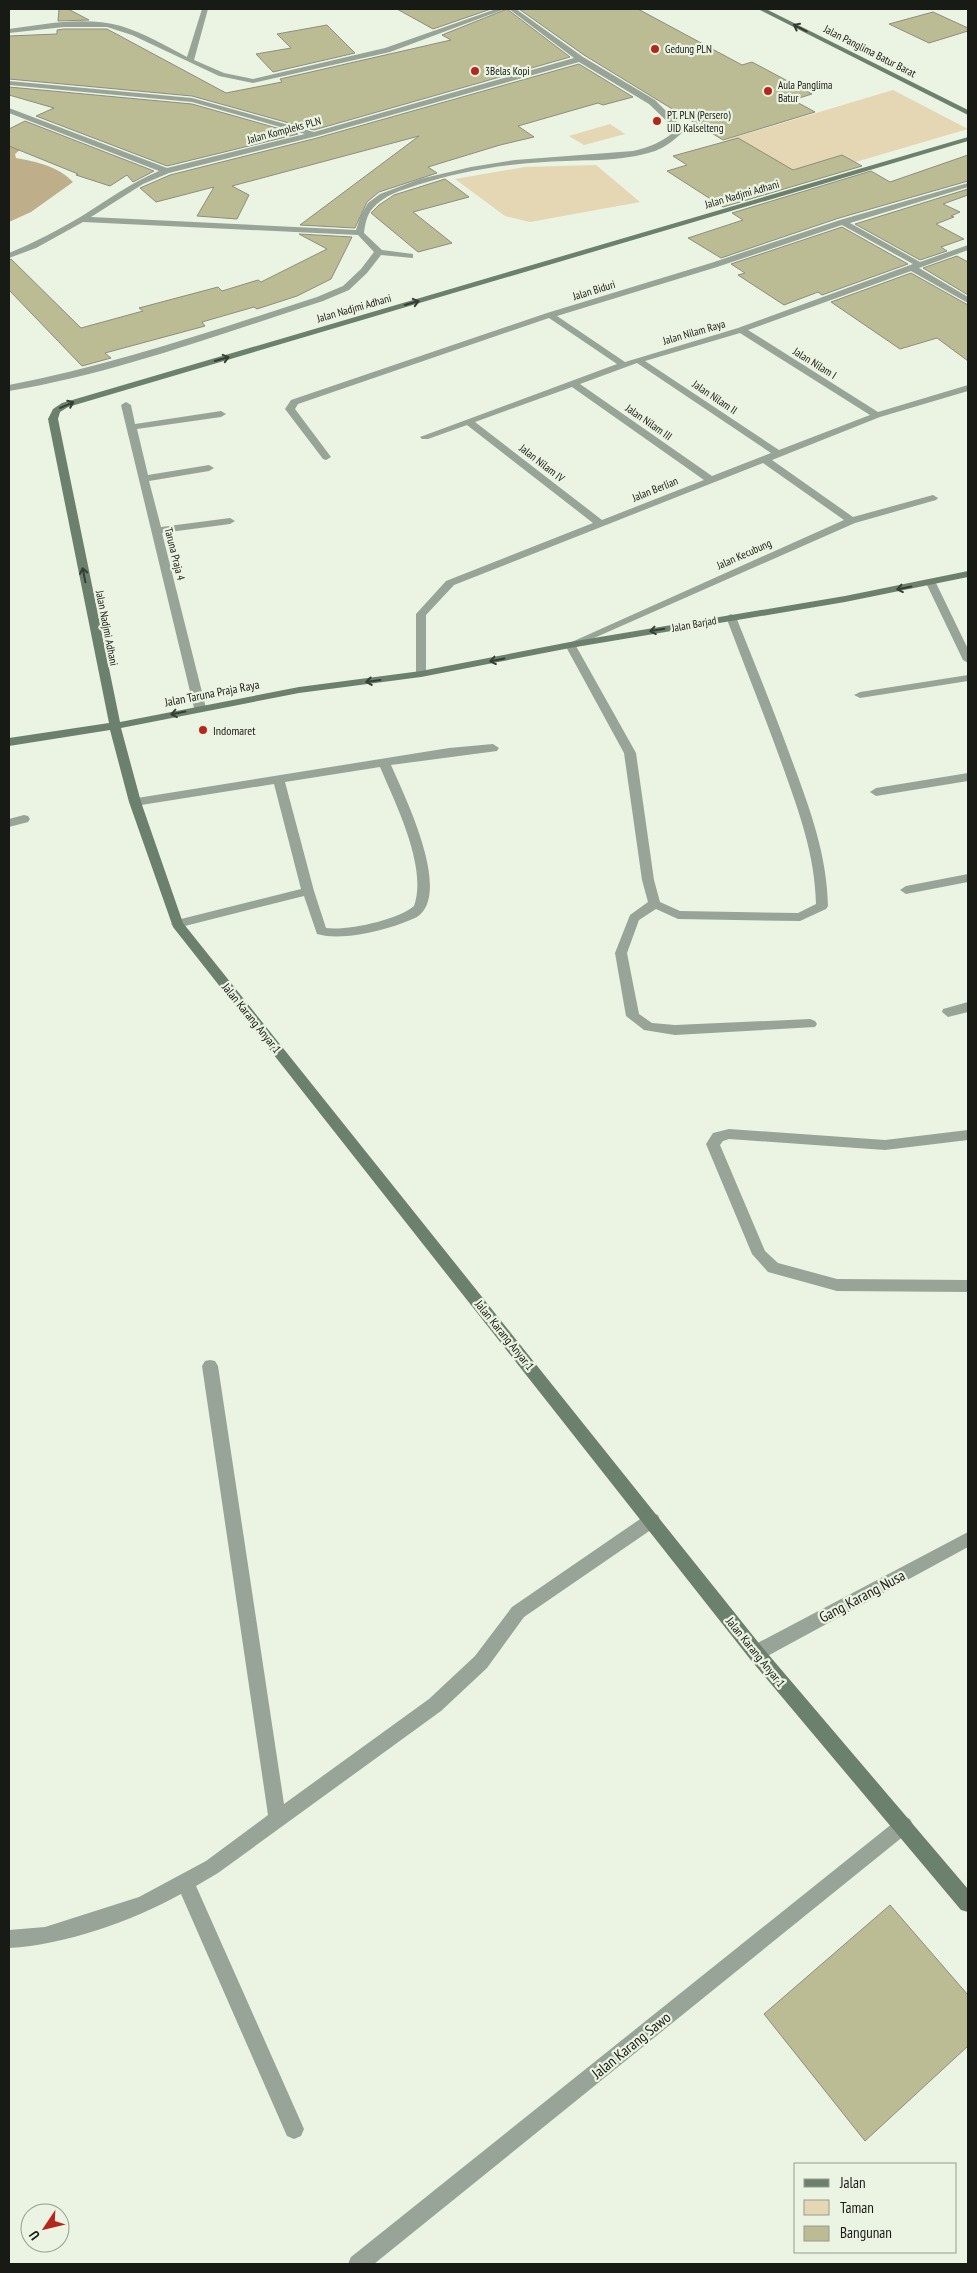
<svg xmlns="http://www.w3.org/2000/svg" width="977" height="2273" font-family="'PT Sans Narrow',sans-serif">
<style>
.green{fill:#e5d6b4}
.forest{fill:#beaf8a}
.building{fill:#bbbb94;stroke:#8d8e7e}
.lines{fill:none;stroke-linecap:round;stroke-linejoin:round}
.minor{fill:#97a497;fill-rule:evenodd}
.tertiary{fill:#97a497;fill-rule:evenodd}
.secondary{fill:#6c806e;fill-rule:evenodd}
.oneway{stroke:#353e34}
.poi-dot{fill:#b5271b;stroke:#ebf3e2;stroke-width:2}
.labels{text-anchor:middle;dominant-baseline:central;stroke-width:4.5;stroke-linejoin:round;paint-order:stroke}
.far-poi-label{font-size:11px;fill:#181a15;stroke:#ebf3e2;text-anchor:start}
.far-street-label{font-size:11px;fill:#181a15;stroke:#ebf3e2}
.street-label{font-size:12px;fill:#181a15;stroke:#ebf3e2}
.poi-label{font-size:12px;fill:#181a15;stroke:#ebf3e2;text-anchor:start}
.near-street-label{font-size:15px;fill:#181a15;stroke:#ebf3e2}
</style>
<rect width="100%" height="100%" fill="#ebf3e2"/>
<!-- green -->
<path class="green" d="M 893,90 L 968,129 L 794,180 L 726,140 Z
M 610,124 L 625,134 L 584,145 L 569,136 Z
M 596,165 L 640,202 L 530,222 L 505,216 L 455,179 L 525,167 Z"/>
<!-- forest -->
<path class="forest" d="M 9,136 L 26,145 L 15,154 L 16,158 C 37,162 58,166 73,182 L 31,212 L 9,222 Z"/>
<!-- building -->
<path class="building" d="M 59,9 L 68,9 L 89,20 L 58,21 Z
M 397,9 L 491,9 L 433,29 Z
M 507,9 L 570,57 L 314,130 L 192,96 L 9,79 L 9,36 L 57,34 L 57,30 L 64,29 L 107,29 L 226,93 L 282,82 L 280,79 L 451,40 L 442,35 Z
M 519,9 L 638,9 L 742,65 L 752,62 L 812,94 L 793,100 L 815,112 L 723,140 L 584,55 Z
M 933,12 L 968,28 L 968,31 L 929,43 L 889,24 Z
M 327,25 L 355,53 L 273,72 L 256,54 L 291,48 L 277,34 Z
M 579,64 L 633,97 L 603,105 L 598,103 L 518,126 L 534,137 L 500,145 L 428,167 L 437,173 L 379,192 L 367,202 L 355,228 L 300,225 L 419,136 L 232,186 L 249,195 L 237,219 L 197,216 L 214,187 L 156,202 L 140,188 L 170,175 L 317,138 Z
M 9,87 L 192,104 L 298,134 L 167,166 L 36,116 L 54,108 L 9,95 Z
M 25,121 L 154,171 L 133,182 L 127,175 L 110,186 L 76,175 L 78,174 L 9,146 L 9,129 Z
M 738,138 L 793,170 L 842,155 L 862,166 L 723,207 L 667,171 L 687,165 L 673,156 Z
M 968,155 L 968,181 L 839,218 L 721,258 L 688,238 L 743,220 L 732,213 L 871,171 L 890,182 Z
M 445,179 L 469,197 L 413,212 L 452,243 L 418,252 L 371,213 L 379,205 L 394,195 Z
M 968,189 L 968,195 L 943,204 L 960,212 L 951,216 L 954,217 L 936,224 L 964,239 L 941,247 L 947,251 L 920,260 L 855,224 Z
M 842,227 L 908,264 L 822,295 L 818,292 L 784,305 L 738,275 L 745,273 L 731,264 Z
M 299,234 L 352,237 L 331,279 L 297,296 L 257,309 L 254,307 L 202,322 L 205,326 L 105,353 L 111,358 L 82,366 L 9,290 L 9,260 L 11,259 L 81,328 L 143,311 L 139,308 L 218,287 L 222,291 L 258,280 L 261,282 L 327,249 Z
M 957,256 L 968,262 L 968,295 L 923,268 Z
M 911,273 L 968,305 L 968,361 L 937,338 L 900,349 L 831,302 Z
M 890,1905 L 968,1995 L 968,2046 L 865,2141 L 764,2014 Z"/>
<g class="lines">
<!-- minor -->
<path class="minor" d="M 202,9 L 208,9 L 194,60 L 224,73 L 253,79 L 385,48 L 496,9 L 505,9 L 390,52 L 253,83 L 219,76 L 132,35 L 107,27 L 64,27 L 9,33 L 9,29 C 45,24 85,16 121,26 C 144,33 166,46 187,57 Z
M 509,9 L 516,9 L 583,57 L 655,100 L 683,128 L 683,132 C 674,140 666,147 655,151 C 619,163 581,159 545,162 C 502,164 457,172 417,185 C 402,190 384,195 373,208 C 367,214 365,224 364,233 L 382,250 L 413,254 L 413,258 L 381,255 L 367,273 L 349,290 L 323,301 C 220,334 116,373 9,391 L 9,385 C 114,365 215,330 317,297 L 343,286 L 361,269 L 374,252 L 358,235 L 83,222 L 36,248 L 9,258 L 9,253 C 34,243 58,230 82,216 C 107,200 131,183 159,171 L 9,113 L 9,108 L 167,168 L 305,134 L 192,102 L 9,85 L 9,81 L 192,98 L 314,132 L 574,58 ZM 579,62 L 649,104 L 676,130 C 663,142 650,147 633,151 L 515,160 L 471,167 L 420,179 L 380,194 L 368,203 L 361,215 L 356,230 L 91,217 L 143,184 L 169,173 L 317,136 Z
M 968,183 L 968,187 L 850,223 L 920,262 L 968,245 L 968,250 L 919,268 L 968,297 L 968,303 L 911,271 L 748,330 L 878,412 L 968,385 L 968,391 L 880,417 L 772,460 L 853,517 L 933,495 L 938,498 L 936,500 L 855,523 L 576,646 L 636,753 L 654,880 L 660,902 L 680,911 L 798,913 L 816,904 C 815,855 799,812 783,767 C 765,717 745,667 726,617 L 731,614 L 736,617 C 756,667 776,716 794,766 C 811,812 827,856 828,906 L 826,909 L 800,921 L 678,919 L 656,909 L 639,920 L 627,953 L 639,1014 L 652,1023 L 675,1025 L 810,1019 L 815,1021 L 817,1024 L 815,1027 L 675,1035 L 644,1030 L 626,1016 L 615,953 L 630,915 L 648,902 L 642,880 L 624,753 L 565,645 L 844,520 L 763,463 L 454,585 L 426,615 L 426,674 L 421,677 L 416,674 L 416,614 L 446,581 L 593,523 L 467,425 L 428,439 L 422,439 L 420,437 L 617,364 L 549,318 L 298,404 L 295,409 L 331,457 L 326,460 L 323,459 L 285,409 L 291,400 L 547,313 L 711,263 L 840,220 ZM 842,225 L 913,264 L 738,328 L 625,362 L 557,316 L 717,267 ZM 740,333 L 870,415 L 779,450 L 645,361 ZM 637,363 L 771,453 L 712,476 L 580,384 ZM 572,387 L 704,480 L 602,520 L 475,422 Z
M 126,402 L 131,405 L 135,424 L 221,411 L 226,414 L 221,417 L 137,429 L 148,475 L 209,465 L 214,468 L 209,471 L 149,481 L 161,527 L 230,518 L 235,521 L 230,524 L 162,533 L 206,708 L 200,711 L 194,708 L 121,405 Z
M 931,580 L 936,583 L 968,649 L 968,663 L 963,660 L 926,583 Z
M 968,675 L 968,681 L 860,698 L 854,695 L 860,692 Z
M 493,744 L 499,748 L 497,751 L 391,765 C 404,795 453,893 417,917 C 392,929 344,942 317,934 L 304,896 L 177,928 L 171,924 L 177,920 L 301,889 L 274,784 L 135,806 L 129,802 L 131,799 L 449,748 ZM 380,767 C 395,803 428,867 414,906 C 398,920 347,931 326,928 L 314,891 L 285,782 Z
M 968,773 L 968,781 L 876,796 L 870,792 L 876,788 Z
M 24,815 L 28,816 L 30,819 L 28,822 L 9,827 L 9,819 Z
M 968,874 L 968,882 L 906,894 L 900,890 L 906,886 Z
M 968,1002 L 968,1012 L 948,1017 L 942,1012 L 943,1009 Z
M 729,1129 L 885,1140 L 968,1130 L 968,1140 L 885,1150 L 729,1139 L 723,1141 L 720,1145 L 765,1251 L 778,1263 L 837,1279 L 968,1280 L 968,1292 L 837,1291 L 768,1272 L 752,1254 L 706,1144 L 713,1133 Z
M 210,1360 L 215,1361 L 218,1366 L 284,1804 L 429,1699 L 475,1656 L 512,1607 L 646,1515 L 652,1513 L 658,1515 L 660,1520 L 658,1525 L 524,1617 L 487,1668 L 441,1711 L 218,1873 L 196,1886 L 304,2129 L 301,2136 L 294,2139 L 287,2136 L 181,1894 C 132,1921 65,1945 9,1948 L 9,1930 L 45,1927 L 139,1897 L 206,1861 L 268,1815 L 202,1366 L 205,1361 Z
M 968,1532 L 968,1547 L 762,1659 L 756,1661 L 750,1659 L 748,1653 L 750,1647 Z"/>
<!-- tertiary -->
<path class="tertiary" d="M 904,1816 L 910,1819 L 913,1825 L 910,1831 L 374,2264 L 348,2264 L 351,2257 L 898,1819 Z"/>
<!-- secondary -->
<path class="secondary" d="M 758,9 L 766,9 L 968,110 L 968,115 Z
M 968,137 L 968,141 L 68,407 L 60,412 L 58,419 L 120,722 L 299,687 L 421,671 L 570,642 L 845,596 L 968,571 L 968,577 L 845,602 L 570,648 L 421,677 L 299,693 L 121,728 L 141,802 L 183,923 L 762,1647 L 968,1889 L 968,1912 L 961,1910 L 750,1659 L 173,927 L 129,802 L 110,730 L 9,746 L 9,738 L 109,723 L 48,419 L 53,409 L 62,403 Z"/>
</g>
<!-- one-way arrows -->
<defs><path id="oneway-shaft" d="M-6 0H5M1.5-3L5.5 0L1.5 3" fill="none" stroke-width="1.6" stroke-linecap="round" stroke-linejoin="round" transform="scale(1.25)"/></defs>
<g class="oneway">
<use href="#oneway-shaft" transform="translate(800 28) rotate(-153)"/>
<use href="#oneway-shaft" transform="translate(412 303) rotate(-16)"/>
<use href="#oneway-shaft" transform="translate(222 359) rotate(-16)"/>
<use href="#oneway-shaft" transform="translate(67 405) rotate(-23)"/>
<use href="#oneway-shaft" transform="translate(84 575) rotate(-101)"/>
<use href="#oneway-shaft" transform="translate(904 588) rotate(169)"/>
<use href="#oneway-shaft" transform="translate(657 630) rotate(170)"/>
<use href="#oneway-shaft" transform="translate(497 660) rotate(169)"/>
<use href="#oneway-shaft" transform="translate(373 681) rotate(172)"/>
<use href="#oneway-shaft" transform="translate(178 713) rotate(169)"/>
</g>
<!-- markers -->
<g class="poi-dot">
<circle cx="655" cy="49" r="5"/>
<circle cx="475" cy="71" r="5"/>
<circle cx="768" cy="91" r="5"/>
<circle cx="657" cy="121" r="5"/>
<circle cx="203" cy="730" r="5"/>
</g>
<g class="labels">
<!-- far-poi labels -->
<g class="far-poi-label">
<text x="665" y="49">Gedung PLN</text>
<text x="485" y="71">3Belas Kopi</text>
<text x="778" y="85">Aula Panglima<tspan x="778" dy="13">Batur</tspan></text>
<text x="667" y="115">PT. PLN (Persero)<tspan x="667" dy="13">UID Kalselteng</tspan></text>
</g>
<!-- far-street labels -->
<g class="far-street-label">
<text transform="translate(870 51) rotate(27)">Jalan Panglima Batur Barat</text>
<text transform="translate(284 130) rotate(-15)">Jalan Kompleks PLN</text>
<text transform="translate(742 194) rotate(-16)">Jalan Nadjmi Adhani</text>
<text transform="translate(594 290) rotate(-17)">Jalan Biduri</text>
<text transform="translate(354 308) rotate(-16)">Jalan Nadjmi Adhani</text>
<text transform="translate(694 332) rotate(-16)">Jalan Nilam Raya</text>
<text transform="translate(815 363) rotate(32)">Jalan Nilam I</text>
<text transform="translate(715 397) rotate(34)">Jalan Nilam II</text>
<text transform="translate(649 422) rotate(35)">Jalan Nilam III</text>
<text transform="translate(542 463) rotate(38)">Jalan Nilam IV</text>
<text transform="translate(655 489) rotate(-22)">Jalan Berlian</text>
<text transform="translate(175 554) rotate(76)">Taruna Praja 4</text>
<text transform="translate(744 554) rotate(-24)">Jalan Kecubung</text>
<text transform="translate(694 624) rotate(-10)">Jalan Barjad</text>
<text transform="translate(107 628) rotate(79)">Jalan Nadjmi Adhani</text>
</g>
<!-- street labels -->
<g class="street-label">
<text transform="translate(212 693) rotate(-11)">Jalan Taruna Praja Raya</text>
<text transform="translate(252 1018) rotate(51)">Jalan Karang Anyar 1</text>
<text transform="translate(505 1335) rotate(51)">Jalan Karang Anyar 1</text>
<text transform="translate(756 1652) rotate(51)">Jalan Karang Anyar 1</text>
</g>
<!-- poi labels -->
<g class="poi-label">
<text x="213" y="730">Indomaret</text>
</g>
<!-- near-street labels -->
<g class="near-street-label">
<text transform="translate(862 1596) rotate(-28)">Gang Karang Nusa</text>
<text transform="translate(631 2045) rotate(-39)">Jalan Karang Sawo</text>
</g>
</g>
<!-- border -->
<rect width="977" height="2273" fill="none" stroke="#181a15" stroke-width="20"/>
<!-- legend -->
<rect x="794" y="2163" width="162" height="90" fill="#ebf3e2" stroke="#979c90"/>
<rect x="804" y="2179" width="25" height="8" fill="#6c806e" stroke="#979c90"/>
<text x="840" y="2188" font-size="15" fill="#181a15">Jalan</text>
<rect x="804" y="2200" width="25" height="15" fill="#e5d6b4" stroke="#979c90"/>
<text x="840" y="2213" font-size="15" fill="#181a15">Taman</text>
<rect x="804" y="2226" width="25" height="15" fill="#bbbb94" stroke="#979c90"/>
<text x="840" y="2238" font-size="15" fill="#181a15">Bangunan</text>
<!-- north arrow -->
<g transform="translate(45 2228) rotate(235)"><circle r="24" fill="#ebf3e2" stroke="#979c90"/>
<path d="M0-4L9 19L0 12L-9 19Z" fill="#b5271b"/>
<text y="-8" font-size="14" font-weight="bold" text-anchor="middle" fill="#181a15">U</text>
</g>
</svg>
